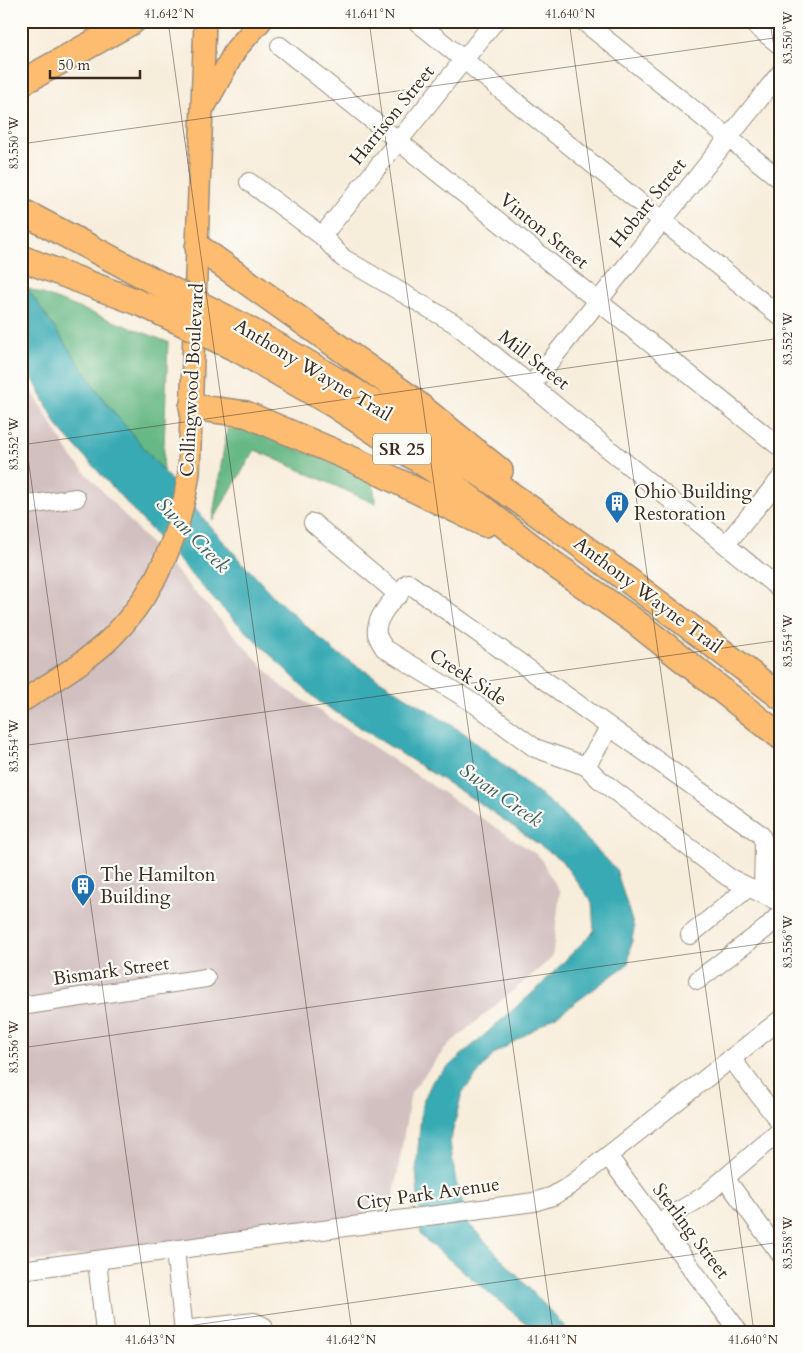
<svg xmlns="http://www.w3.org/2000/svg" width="802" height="1353" font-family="Cardo,serif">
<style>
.industrial{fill:#d2bfbf}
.forest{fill:#66b884;stroke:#507151}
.water{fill:#39aab4;stroke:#3a6a69}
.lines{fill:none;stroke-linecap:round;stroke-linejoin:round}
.minor-casing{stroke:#998c7c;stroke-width:20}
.major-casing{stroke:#998c7c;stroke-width:24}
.highway-casing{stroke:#998c7c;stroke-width:28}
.minor{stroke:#fff;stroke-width:18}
.major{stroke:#fdbc70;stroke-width:21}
.highway{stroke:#fdbc70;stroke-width:25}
.highway-bridge-casing{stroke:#998c7c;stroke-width:28;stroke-linecap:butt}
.highway-bridge{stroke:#fdbc70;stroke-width:25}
.ticks{fill:none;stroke:#3b2a1e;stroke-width:1;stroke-opacity:0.45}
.labels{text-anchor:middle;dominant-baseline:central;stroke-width:4.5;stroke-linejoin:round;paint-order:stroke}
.shield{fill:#fdfcf7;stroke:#75695f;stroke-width:1}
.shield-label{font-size:18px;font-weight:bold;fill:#3b2a1e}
.street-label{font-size:19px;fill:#3b2a1e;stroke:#fdfcf7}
.poi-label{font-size:19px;fill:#3b2a1e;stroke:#fdfcf7;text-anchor:start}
.water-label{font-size:20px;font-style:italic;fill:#3a5d5a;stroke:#fdfcf7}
.neatline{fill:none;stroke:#3b2a1e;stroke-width:2}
.ticks-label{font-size:12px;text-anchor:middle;fill:#3b2a1e}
</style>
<rect width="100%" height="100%" fill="#fdfcf7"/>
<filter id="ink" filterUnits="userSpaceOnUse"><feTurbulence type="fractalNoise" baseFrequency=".02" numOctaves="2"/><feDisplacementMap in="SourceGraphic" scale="10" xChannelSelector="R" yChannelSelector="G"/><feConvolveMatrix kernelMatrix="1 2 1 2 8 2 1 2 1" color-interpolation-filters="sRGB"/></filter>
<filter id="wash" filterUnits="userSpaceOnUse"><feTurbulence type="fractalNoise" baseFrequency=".0096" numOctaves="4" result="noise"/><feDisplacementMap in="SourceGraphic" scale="20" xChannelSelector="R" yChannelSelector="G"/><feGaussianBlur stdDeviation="1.12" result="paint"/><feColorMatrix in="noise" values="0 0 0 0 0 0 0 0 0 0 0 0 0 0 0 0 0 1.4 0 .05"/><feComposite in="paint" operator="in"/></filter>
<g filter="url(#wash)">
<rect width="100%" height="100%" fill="#f7eddb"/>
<!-- industrial -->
<path class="industrial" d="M 21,373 L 72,458 L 280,685 L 539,856 L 560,892 L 552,958 L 448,1045 L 411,1092 L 391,1213 L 23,1263 Z"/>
<!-- forest -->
<path class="forest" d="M 27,288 L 168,342 L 163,471 L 106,403 Z
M 227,429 L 249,430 L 372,478 L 376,504 L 255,450 L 212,521 Z"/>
<!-- water -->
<path class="water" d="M 21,266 L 27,288 L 106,403 L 213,530 L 274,597 L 335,652 L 464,733 L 554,806 L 616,869 L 634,928 L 628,964 L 561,1013 L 494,1054 L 462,1093 L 450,1142 L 456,1182 L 469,1224 L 570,1332 L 536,1332 L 421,1236 L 416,1171 L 422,1104 L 433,1080 L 538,988 L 594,931 L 592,902 L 561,860 L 481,804 L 318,701 L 219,605 L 58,427 L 21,356 Z"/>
</g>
<g filter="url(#ink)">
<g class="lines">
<defs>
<path id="minor" d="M 416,21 L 781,317
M 583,21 L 781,180
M 750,21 L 781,46
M 280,46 L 781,448
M 249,182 L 322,236 L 343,258 L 457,325 L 781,590
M 322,236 L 495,21
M 532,384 L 781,72
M 21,506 L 76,498
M 313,523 L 399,595
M 726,544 L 781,478
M 586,766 L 610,727
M 763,893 L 764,842 L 760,834 L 408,583 C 397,596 374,616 377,634 C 378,639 382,644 384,648 L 475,704 L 535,748 L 586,766 L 599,779 L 728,877 L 781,903
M 690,935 L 749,887
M 698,980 L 765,929 L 781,913
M 21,1006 L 206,978
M 731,1058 L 781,1124
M 608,1156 L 739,1332
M 725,1178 L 781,1255
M 658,1223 L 704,1196 L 781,1130
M 175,1250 L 184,1332
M 97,1261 L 105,1332
M 21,1270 L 534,1202 L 553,1196 L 572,1184 L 781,1019
M 183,1330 L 254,1322 L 263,1326 L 263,1332"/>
<path id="major" d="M 206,104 L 236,49 L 261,21
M 21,702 C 51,682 85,663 111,638 C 156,593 180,535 189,473 L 205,21"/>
<path id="highway" d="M 21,83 L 133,21
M 21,211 L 148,278
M 198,247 L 406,395 L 500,471
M 21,258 L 145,305
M 242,326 C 434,430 608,563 781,697
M 239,350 L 336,406 L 434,470 L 555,565 L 633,620 L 781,737
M 192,407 L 246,414 L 356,461 L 485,524"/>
</defs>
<!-- minor casing -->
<use href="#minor" class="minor-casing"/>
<!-- major casing -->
<use href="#major" class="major-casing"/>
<!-- highway casing -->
<use href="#highway" class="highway-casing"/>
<!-- minor -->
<use href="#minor" class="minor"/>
<!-- major -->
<use href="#major" class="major"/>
<!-- highway -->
<use href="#highway" class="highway"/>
<defs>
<path id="highway-bridge" d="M 148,278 L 242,326
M 145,305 L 239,350"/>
</defs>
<!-- highway-bridge casing -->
<use href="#highway-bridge" class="highway-bridge-casing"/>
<!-- highway-bridge -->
<use href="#highway-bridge" class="highway-bridge"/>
</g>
</g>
<!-- ticks -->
<path class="ticks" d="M 168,21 L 352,1332M 369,21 L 553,1332M 569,21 L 754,1332M 770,21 L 781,95M 21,144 L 781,37M 21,408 L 151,1332M 21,445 L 781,338M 21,746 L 781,640M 21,1048 L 781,941M 145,1332 L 781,1242"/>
<!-- icons -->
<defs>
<symbol id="building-pin" viewBox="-11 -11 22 30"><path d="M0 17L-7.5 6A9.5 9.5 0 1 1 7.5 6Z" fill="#1f6fb2" stroke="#fdfcf7"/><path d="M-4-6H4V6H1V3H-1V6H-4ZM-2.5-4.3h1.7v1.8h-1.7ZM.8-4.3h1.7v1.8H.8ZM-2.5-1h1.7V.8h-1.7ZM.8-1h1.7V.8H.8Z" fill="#fff"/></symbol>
</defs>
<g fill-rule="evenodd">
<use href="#building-pin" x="603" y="489" width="28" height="38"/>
<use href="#building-pin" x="69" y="872" width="28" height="38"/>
</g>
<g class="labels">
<!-- shield labels -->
<rect class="shield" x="373" y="433.5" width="58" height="31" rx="4"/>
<g class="shield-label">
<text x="402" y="449">SR 25</text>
</g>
<!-- street labels -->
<g class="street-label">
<text transform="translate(392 115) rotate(-51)">Harrison Street</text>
<text transform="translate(648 203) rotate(-51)">Hobart Street</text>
<text transform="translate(544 231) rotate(39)">Vinton Street</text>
<text transform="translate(534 360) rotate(38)">Mill Street</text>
<text transform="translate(313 370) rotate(31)">Anthony Wayne Trail</text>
<text transform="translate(192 380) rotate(-87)">Collingwood Boulevard</text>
<text transform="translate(648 595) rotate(37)">Anthony Wayne Trail</text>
<text transform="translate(468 677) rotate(33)">Creek Side</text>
<text transform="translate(111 971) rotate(-8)">Bismark Street</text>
<text transform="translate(428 1194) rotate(-8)">City Park Avenue</text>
<text transform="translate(691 1231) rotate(53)">Sterling Street</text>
</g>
<!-- poi labels -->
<g class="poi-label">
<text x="634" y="492">Ohio Building<tspan x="634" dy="22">Restoration</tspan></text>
<text x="100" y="875">The Hamilton<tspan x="100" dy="22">Building</tspan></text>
</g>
<!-- water labels -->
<g class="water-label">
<text transform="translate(193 535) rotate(46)">Swan Creek</text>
<text transform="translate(501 795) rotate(35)">Swan Creek</text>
</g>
</g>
<!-- margin -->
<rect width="802" height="1353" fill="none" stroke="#fdfcf7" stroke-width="55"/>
<!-- scale -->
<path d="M50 70v8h90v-8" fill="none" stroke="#3b2a1e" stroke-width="2.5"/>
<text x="58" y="70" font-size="15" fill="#3b2a1e" stroke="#fdfcf7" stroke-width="4" paint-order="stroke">50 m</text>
<rect x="28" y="28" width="746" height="1298" class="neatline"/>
<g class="ticks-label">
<text x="169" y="18">41.642°N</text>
<text x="370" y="18">41.641°N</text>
<text x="570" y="18">41.640°N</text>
<text transform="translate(788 38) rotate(-90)" y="4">83.550°W</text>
<text transform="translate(14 143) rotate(-90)" y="4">83.550°W</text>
<text transform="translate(788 339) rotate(-90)" y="4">83.552°W</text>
<text transform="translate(14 444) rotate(-90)" y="4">83.552°W</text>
<text transform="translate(788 641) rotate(-90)" y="4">83.554°W</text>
<text transform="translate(14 746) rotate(-90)" y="4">83.554°W</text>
<text transform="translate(788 942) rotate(-90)" y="4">83.556°W</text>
<text transform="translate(14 1047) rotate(-90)" y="4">83.556°W</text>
<text transform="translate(788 1243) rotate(-90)" y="4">83.558°W</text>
<text x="150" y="1344">41.643°N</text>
<text x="351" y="1344">41.642°N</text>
<text x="552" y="1344">41.641°N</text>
<text x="753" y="1344">41.640°N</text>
</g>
</svg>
